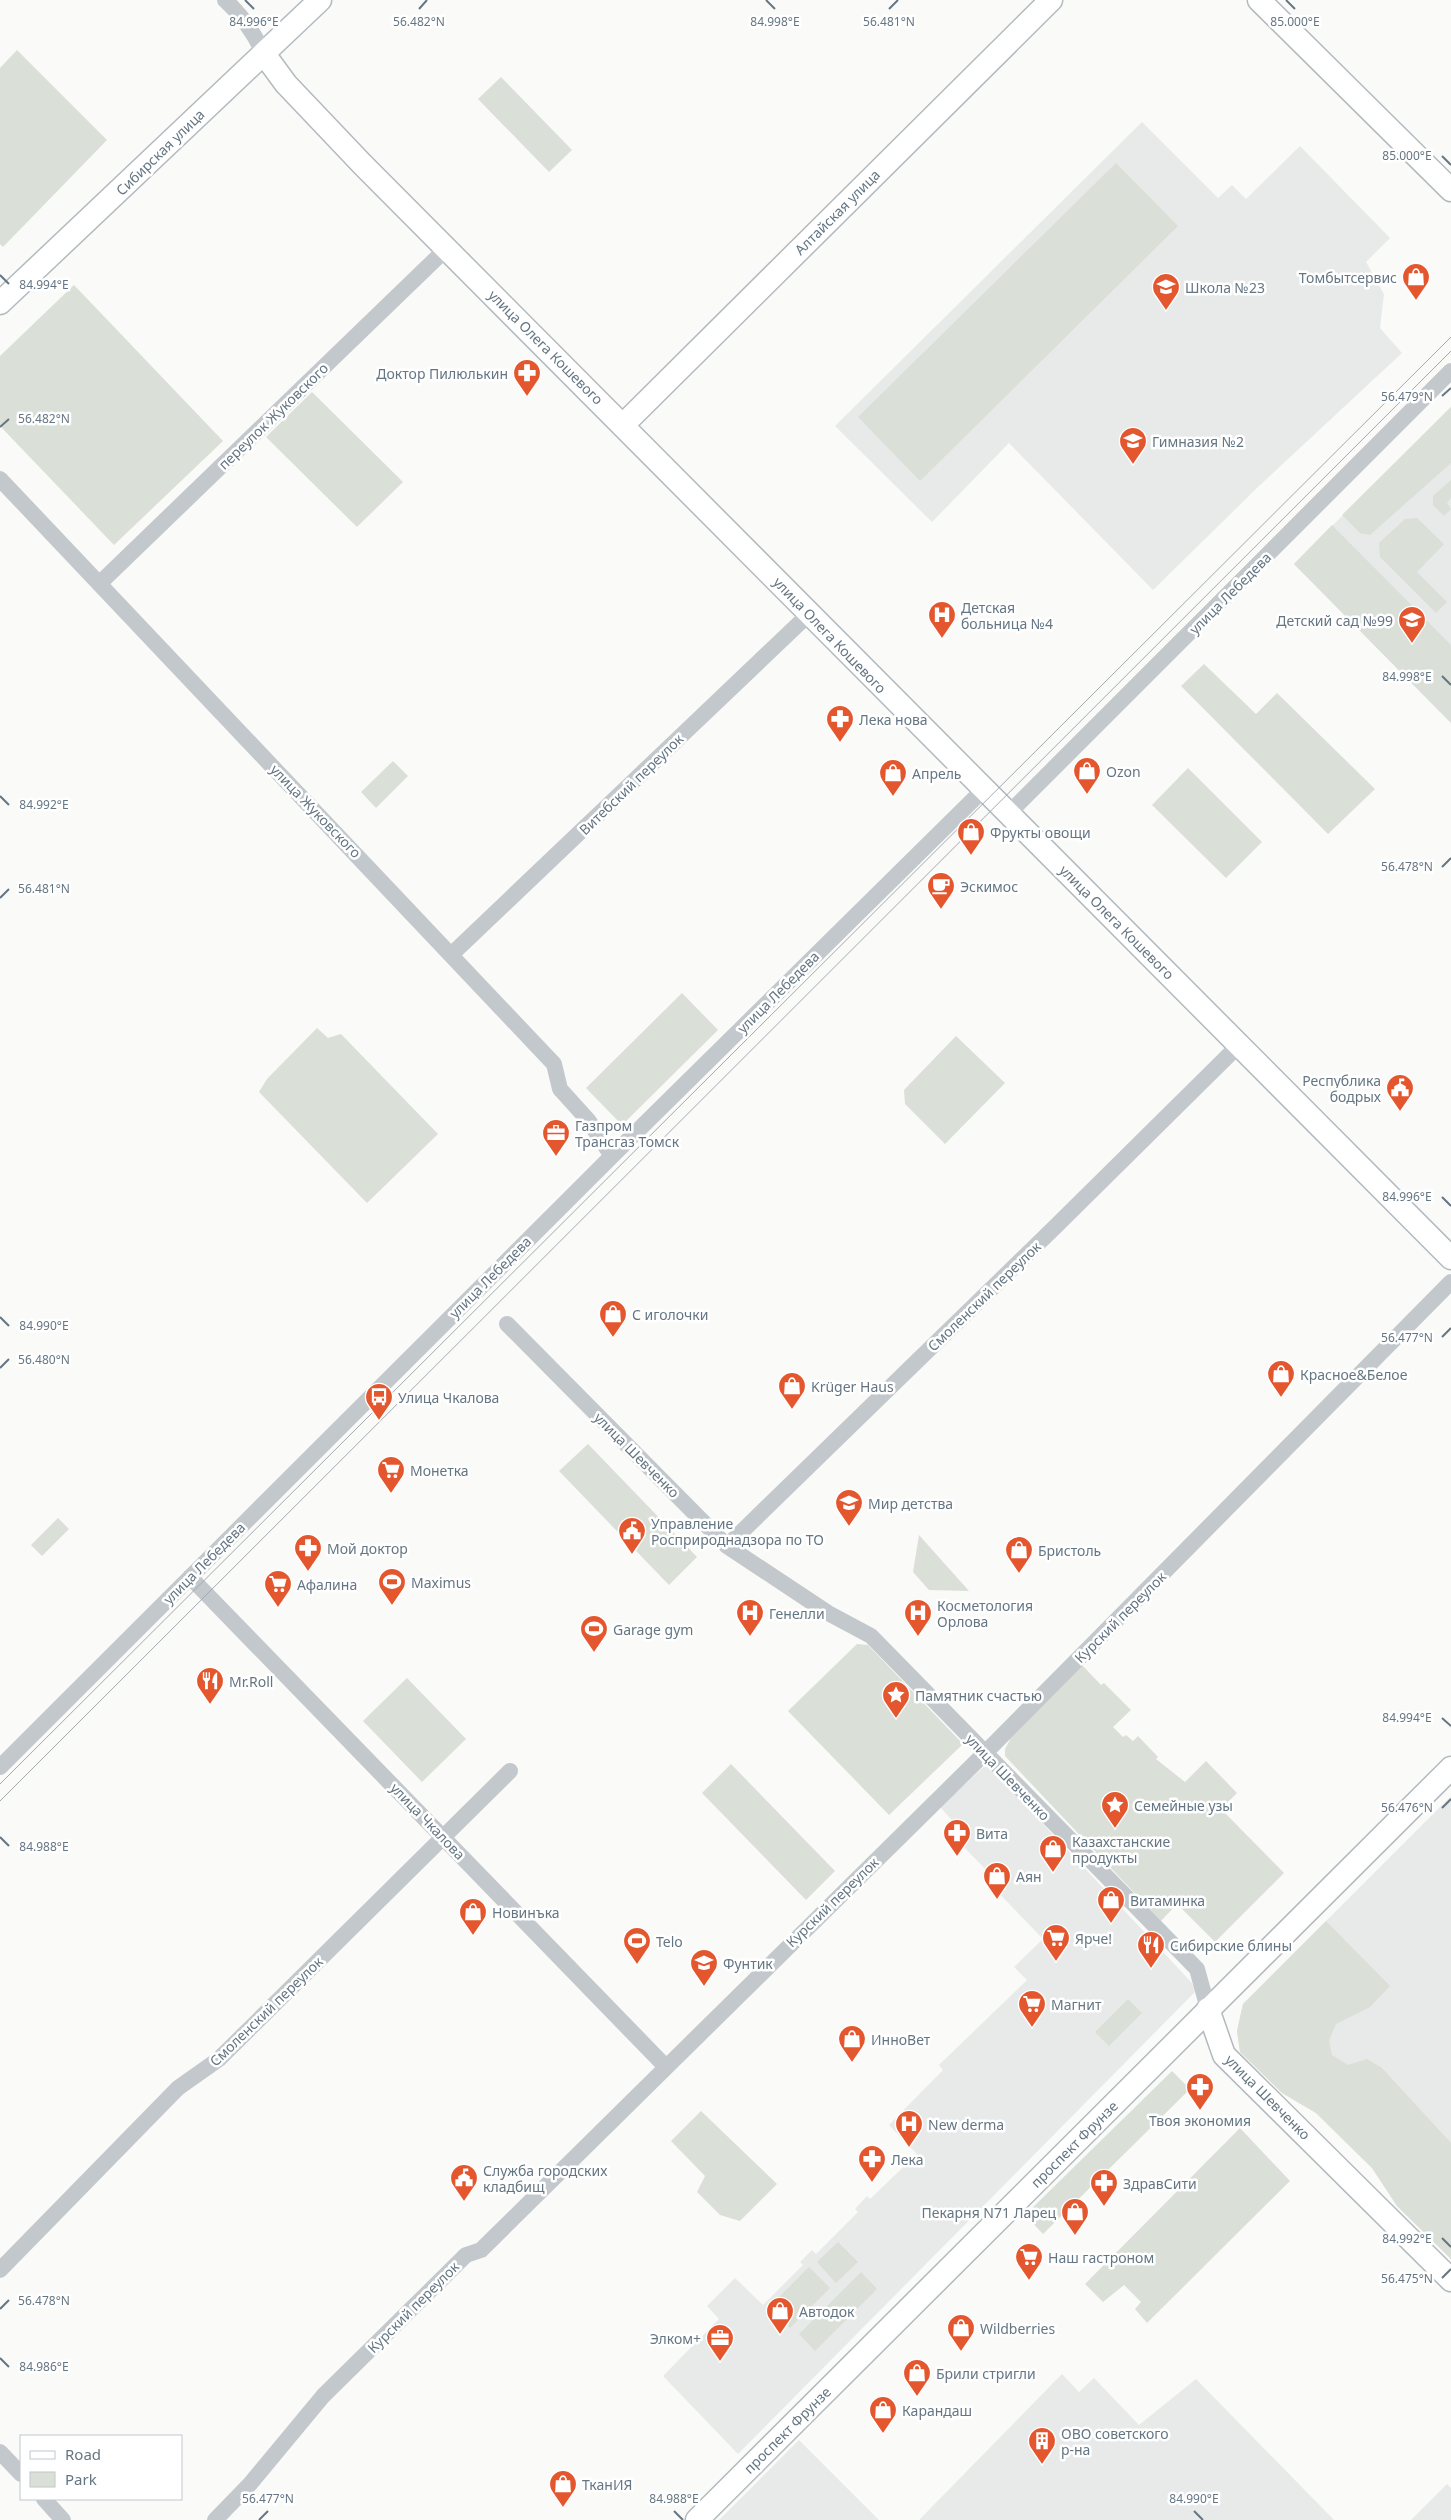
<svg xmlns="http://www.w3.org/2000/svg" width="1451" height="2520" font-family="'Noto Sans',sans-serif">
<style>
.built{fill:#e8e9e9}
.green{fill:#dadfd7}
.lines{fill:none;stroke-linecap:round;stroke-linejoin:round}
.secondary-casing{stroke:#b3babf;stroke-width:25}
.street{stroke:#c3c8cc;stroke-width:16}
.secondary{stroke:#fff;stroke-width:22}
.tram{stroke:#a2aab0;stroke-width:1}
.ticks{fill:none;stroke:#657683;stroke-width:2}
.labels{text-anchor:middle;dominant-baseline:central;stroke-width:5;stroke-linejoin:round;paint-order:stroke}
.street-label{font-size:14px;fill:#657683;stroke:#fff}
.poi-label{font-size:14px;fill:#657683;stroke:#fff;text-anchor:start}
.ticks-label{font-size:12px;text-anchor:middle;fill:#657683;stroke:#fff;stroke-width:5;stroke-linejoin:round;paint-order:stroke}
</style>
<rect width="100%" height="100%" fill="#fafaf8"/>
<!-- built -->
<path class="built" d="M 1142,122 L 1218,198 L 1232,185 L 1246,199 L 1300,146 L 1390,238 L 1366,262 L 1384,294 L 1380,328 L 1402,353 L 1258,487 L 1153,590 L 1009,443 L 932,522 L 835,426 Z
M 1451,407 L 1451,723 L 1294,564 Z
M 987,1764 L 1192,1983 L 1195,1992 L 738,2454 L 663,2376 L 719,2319 L 707,2306 L 735,2278 L 763,2305 L 803,2265 L 800,2262 L 812,2250 L 816,2254 L 858,2212 L 855,2209 L 867,2196 L 870,2199 L 917,2154 L 889,2125 L 943,2070 L 939,2065 L 1027,1980 L 1014,1967 L 1043,1939 L 990,1884 L 995,1879 L 954,1837 L 961,1830 L 940,1807 Z
M 1451,1796 L 1451,2259 L 1397,2206 L 1372,2168 L 1316,2113 L 1282,2093 L 1240,2052 L 1237,2031 L 1243,2004 Z
M 1062,2374 L 1079,2392 L 1094,2378 L 1139,2425 L 1196,2379 L 1334,2520 L 919,2520 Z
M 799,2440 L 879,2520 L 719,2520 Z
M 1447,2484 L 1451,2488 L 1451,2520 L 1411,2520 Z"/>
<!-- green -->
<path class="green" d="M 17,50 L 107,140 L 3,247 L 0,244 L 0,68 Z
M 501,77 L 572,150 L 549,172 L 478,99 Z
M 1116,163 L 1178,226 L 920,481 L 858,417 Z
M 74,285 L 223,441 L 114,545 L 0,426 L 0,356 Z
M 312,392 L 403,482 L 357,527 L 266,437 Z
M 1451,407 L 1451,463 L 1370,535 L 1360,533 L 1342,515 Z
M 1451,480 L 1451,498 L 1447,503 L 1451,509 L 1444,516 L 1433,505 L 1433,496 Z
M 1417,518 L 1444,544 L 1417,572 L 1447,602 L 1436,613 L 1380,557 L 1379,543 L 1405,519 Z
M 1332,525 L 1451,645 L 1451,723 L 1294,564 Z
M 1204,664 L 1256,714 L 1277,693 L 1375,789 L 1328,834 L 1181,686 Z
M 393,761 L 408,776 L 376,808 L 361,792 Z
M 1188,768 L 1262,842 L 1226,878 L 1152,805 Z
M 682,993 L 718,1030 L 622,1125 L 586,1088 Z
M 317,1028 L 328,1038 L 341,1034 L 438,1134 L 367,1203 L 259,1092 L 267,1079 Z
M 956,1036 L 1005,1083 L 945,1144 L 905,1104 L 904,1090 Z
M 588,1444 L 697,1557 L 669,1585 L 559,1471 Z
M 58,1518 L 69,1529 L 42,1556 L 31,1545 Z
M 919,1535 L 969,1591 L 929,1590 L 913,1572 Z
M 857,1644 L 868,1645 L 963,1744 L 889,1815 L 788,1711 Z
M 1082,1665 L 1101,1685 L 1104,1683 L 1131,1710 L 1113,1727 L 1123,1737 L 1126,1735 L 1133,1741 L 1138,1736 L 1158,1757 L 1156,1759 L 1185,1782 L 1206,1761 L 1237,1793 L 1221,1809 L 1284,1873 L 1215,1942 L 1177,1904 L 1161,1921 L 1005,1756 L 1005,1749 L 1011,1738 Z
M 407,1678 L 466,1739 L 422,1782 L 363,1721 Z
M 731,1764 L 835,1871 L 806,1900 L 702,1793 Z
M 1326,1921 L 1390,1986 L 1370,2007 L 1336,2024 L 1329,2041 L 1332,2055 L 1348,2065 L 1367,2059 L 1382,2068 L 1451,2143 L 1451,2259 L 1397,2206 L 1372,2168 L 1316,2113 L 1282,2093 L 1240,2052 L 1237,2031 L 1243,2004 Z
M 1128,1999 L 1142,2013 L 1109,2046 L 1095,2032 Z
M 1172,2071 L 1190,2089 L 1043,2234 L 1025,2215 Z
M 701,2111 L 777,2184 L 740,2221 L 720,2215 L 697,2192 L 705,2176 L 671,2141 Z
M 1240,2128 L 1290,2181 L 1147,2323 L 1135,2309 L 1141,2302 L 1124,2285 L 1103,2302 L 1085,2284 Z
M 838,2242 L 858,2262 L 836,2283 L 817,2262 Z
M 809,2267 L 830,2288 L 790,2328 L 769,2307 Z
M 861,2272 L 877,2289 L 815,2351 L 799,2334 Z"/>
<g class="lines">
<defs>
<path id="secondary" d="M 1259,0 L 1451,190
M 264,54 L 286,84 L 363,165 L 1451,1258
M 0,303 L 320,0
M 624,424 L 1051,0
M 1208,2009 L 1224,2055 L 1451,2280
M 697,2520 L 1451,1768"/>
</defs>
<!-- secondary casing -->
<use href="#secondary" class="secondary-casing"/>
<!-- street -->
<path class="street" d="M 225,0 C 243,16 254,33 264,54
M 0,479 L 554,1064 L 560,1089 L 588,1120 L 612,1156
M 99,584 L 447,248
M 1008,814 L 1451,371
M 452,954 L 809,614
M 507,1324 L 727,1546 L 828,1613 L 871,1636 L 1197,1969 L 1208,2009
M 727,1546 L 1056,1226 L 1239,1045
M 190,1577 L 665,2066
M 0,1767 L 612,1156 L 983,790
M 0,2270 L 178,2088 L 219,2059 L 510,1771
M 0,2452 L 21,2474
M 44,2499 L 63,2520
M 215,2520 L 250,2484 L 323,2396 L 466,2255 L 481,2250 L 985,1753 L 1451,1282"/>
<!-- secondary -->
<use href="#secondary" class="secondary"/>
<!-- tram -->
<path class="tram" d="M 0,1784 L 1451,337
M 0,1801 L 1451,351"/>
</g>
<!-- ticks -->
<path class="ticks" d="M 245,0 L 254,9M 766,0 L 775,9M 1286,0 L 1295,9M 419,9 L 427,0M 889,9 L 898,0M 1442,156 L 1451,165M 0,275 L 9,284M 1442,396 L 1451,388M 0,427 L 9,419M 1442,676 L 1451,685M 0,796 L 9,805M 1442,867 L 1451,858M 0,898 L 9,889M 1442,1197 L 1451,1206M 0,1317 L 9,1326M 1442,1337 L 1451,1328M 0,1368 L 9,1359M 1442,1718 L 1451,1726M 1442,1808 L 1451,1799M 0,1837 L 9,1846M 1442,2238 L 1451,2247M 1442,2278 L 1451,2269M 0,2309 L 9,2300M 0,2358 L 9,2367M 674,2511 L 683,2520M 1194,2511 L 1203,2520M 259,2520 L 268,2511"/>
<!-- icons -->
<defs>
<symbol id="shop-pin" viewBox="-11 -11 22 30"><path d="M0 17L-7.5 6A9.5 9.5 0 1 1 7.5 6Z" fill="#e4572e" stroke="#fff"/><path d="M-5-2.5h2.3a2.7 3.5 0 0 1 5.4 0H5L5.5 6h-11ZM-1.5-2.5h3a1.5 2.3 0 0 0-3 0Z" fill="#fff"/></symbol>
<symbol id="school-pin" viewBox="-11 -11 22 30"><path d="M0 17L-7.5 6A9.5 9.5 0 1 1 7.5 6Z" fill="#e4572e" stroke="#fff"/><path d="M0-5L7-2L0 1L-7-2ZM-4 1L0 2.5L4 1V4Q0 6-4 4Z" fill="#fff"/></symbol>
<symbol id="pharmacy-pin" viewBox="-11 -11 22 30"><path d="M0 17L-7.5 6A9.5 9.5 0 1 1 7.5 6Z" fill="#e4572e" stroke="#fff"/><path d="M-2-6h4v4h4v4h-4v4h-4v-4h-4v-4h4Z" fill="#fff"/></symbol>
<symbol id="hospital-pin" viewBox="-11 -11 22 30"><path d="M0 17L-7.5 6A9.5 9.5 0 1 1 7.5 6Z" fill="#e4572e" stroke="#fff"/><path d="M-5-5h3v3.5h4V-5h3V5h-3V1.5h-4V5h-3Z" fill="#fff"/></symbol>
<symbol id="cafe-pin" viewBox="-11 -11 22 30"><path d="M0 17L-7.5 6A9.5 9.5 0 1 1 7.5 6Z" fill="#e4572e" stroke="#fff"/><path d="M-5.5-4.5H6V0H3Q3 3.5 0 3.5H-2.5Q-5.5 3.5-5.5 0ZM3-3.2v2h1.7v-2ZM-6 4.5H4V6H-6Z" fill="#fff"/></symbol>
<symbol id="civic-pin" viewBox="-11 -11 22 30"><path d="M0 17L-7.5 6A9.5 9.5 0 1 1 7.5 6Z" fill="#e4572e" stroke="#fff"/><path d="M-.6-6.5H3V-4.5H.6V-3L4-1V1h2V6H-6V1h2V-1L-.6-3ZM-1.2 2.5V6h2.4V2.5Z" fill="#fff"/></symbol>
<symbol id="office-pin" viewBox="-11 -11 22 30"><path d="M0 17L-7.5 6A9.5 9.5 0 1 1 7.5 6Z" fill="#e4572e" stroke="#fff"/><path d="M-6-3h4V-5.5h4V-3h4V5H-6ZM-1-4.5V-3h2v-1.5ZM-6 0V1H6V0Z" fill="#fff"/></symbol>
<symbol id="bus-pin" viewBox="-11 -11 22 30"><path d="M0 17L-7.5 6A9.5 9.5 0 1 1 7.5 6Z" fill="#e4572e" stroke="#fff"/><path d="M-5-6H5V4H4V6H2V4H-2V6H-4V4H-5ZM-3.5-4V0h7V-4ZM-3.5 1.2v1.5H-2V1.2ZM2 1.2v1.5H3.5V1.2Z" fill="#fff"/></symbol>
<symbol id="supermarket-pin" viewBox="-11 -11 22 30"><path d="M0 17L-7.5 6A9.5 9.5 0 1 1 7.5 6Z" fill="#e4572e" stroke="#fff"/><path d="M-6-5.5h2.5l.6 2H6L4.5 2H-2.5L-4.4-4H-6ZM-1.5 3.2a1.3 1.3 0 1 0 .1 0ZM3 3.2a1.3 1.3 0 1 0 .1 0Z" fill="#fff"/></symbol>
<symbol id="stadium-pin" viewBox="-11 -11 22 30"><path d="M0 17L-7.5 6A9.5 9.5 0 1 1 7.5 6Z" fill="#e4572e" stroke="#fff"/><path d="M0-5a6.5 5 0 1 0 0 10a6.5 5 0 1 0 0-10ZM-3.5-1.8h7v3.6h-7Z" fill="#fff"/></symbol>
<symbol id="restaurant-pin" viewBox="-11 -11 22 30"><path d="M0 17L-7.5 6A9.5 9.5 0 1 1 7.5 6Z" fill="#e4572e" stroke="#fff"/><path d="M-5-6h1v4h1v-4h1v4h1v-4h1v5L-1.5 .5V6h-2V.5L-5-1ZM5-6V6H3V1.5H1.5Q1.5-4 5-6Z" fill="#fff"/></symbol>
<symbol id="sight-pin" viewBox="-11 -11 22 30"><path d="M0 17L-7.5 6A9.5 9.5 0 1 1 7.5 6Z" fill="#e4572e" stroke="#fff"/><path d="M0-6L1.8-2.2L6-1.7L2.9 1.2L3.7 5.4L0 3.3L-3.7 5.4L-2.9 1.2L-6-1.7L-1.8-2.2Z" fill="#fff"/></symbol>
<symbol id="building-pin" viewBox="-11 -11 22 30"><path d="M0 17L-7.5 6A9.5 9.5 0 1 1 7.5 6Z" fill="#e4572e" stroke="#fff"/><path d="M-4-6H4V6H1V3H-1V6H-4ZM-2.5-4.3h1.7v1.8h-1.7ZM.8-4.3h1.7v1.8H.8ZM-2.5-1h1.7V.8h-1.7ZM.8-1h1.7V.8H.8Z" fill="#fff"/></symbol>
</defs>
<g fill-rule="evenodd">
<use href="#shop-pin" x="1400" y="261" width="32" height="43"/>
<use href="#school-pin" x="1150" y="271" width="32" height="43"/>
<use href="#pharmacy-pin" x="511" y="357" width="32" height="43"/>
<use href="#school-pin" x="1117" y="425" width="32" height="43"/>
<use href="#hospital-pin" x="926" y="599" width="32" height="43"/>
<use href="#school-pin" x="1396" y="604" width="32" height="43"/>
<use href="#pharmacy-pin" x="824" y="703" width="32" height="43"/>
<use href="#shop-pin" x="1071" y="755" width="32" height="43"/>
<use href="#shop-pin" x="877" y="757" width="32" height="43"/>
<use href="#shop-pin" x="955" y="816" width="32" height="43"/>
<use href="#cafe-pin" x="925" y="870" width="32" height="43"/>
<use href="#civic-pin" x="1384" y="1072" width="32" height="43"/>
<use href="#office-pin" x="540" y="1117" width="32" height="43"/>
<use href="#shop-pin" x="597" y="1298" width="32" height="43"/>
<use href="#shop-pin" x="1265" y="1358" width="32" height="43"/>
<use href="#shop-pin" x="776" y="1370" width="32" height="43"/>
<use href="#bus-pin" x="363" y="1381" width="32" height="43"/>
<use href="#supermarket-pin" x="375" y="1454" width="32" height="43"/>
<use href="#school-pin" x="833" y="1487" width="32" height="43"/>
<use href="#civic-pin" x="616" y="1515" width="32" height="43"/>
<use href="#pharmacy-pin" x="292" y="1532" width="32" height="43"/>
<use href="#shop-pin" x="1003" y="1534" width="32" height="43"/>
<use href="#stadium-pin" x="376" y="1566" width="32" height="43"/>
<use href="#supermarket-pin" x="262" y="1568" width="32" height="43"/>
<use href="#hospital-pin" x="734" y="1597" width="32" height="43"/>
<use href="#hospital-pin" x="902" y="1597" width="32" height="43"/>
<use href="#stadium-pin" x="578" y="1613" width="32" height="43"/>
<use href="#restaurant-pin" x="194" y="1665" width="32" height="43"/>
<use href="#sight-pin" x="880" y="1679" width="32" height="43"/>
<use href="#sight-pin" x="1099" y="1789" width="32" height="43"/>
<use href="#pharmacy-pin" x="941" y="1817" width="32" height="43"/>
<use href="#shop-pin" x="1037" y="1833" width="32" height="43"/>
<use href="#shop-pin" x="981" y="1860" width="32" height="43"/>
<use href="#shop-pin" x="1095" y="1884" width="32" height="43"/>
<use href="#shop-pin" x="457" y="1896" width="32" height="43"/>
<use href="#supermarket-pin" x="1040" y="1922" width="32" height="43"/>
<use href="#stadium-pin" x="621" y="1925" width="32" height="43"/>
<use href="#restaurant-pin" x="1135" y="1929" width="32" height="43"/>
<use href="#school-pin" x="688" y="1947" width="32" height="43"/>
<use href="#supermarket-pin" x="1016" y="1988" width="32" height="43"/>
<use href="#shop-pin" x="836" y="2023" width="32" height="43"/>
<use href="#pharmacy-pin" x="1184" y="2071" width="32" height="43"/>
<use href="#hospital-pin" x="893" y="2108" width="32" height="43"/>
<use href="#pharmacy-pin" x="856" y="2143" width="32" height="43"/>
<use href="#civic-pin" x="448" y="2162" width="32" height="43"/>
<use href="#pharmacy-pin" x="1088" y="2167" width="32" height="43"/>
<use href="#shop-pin" x="1059" y="2196" width="32" height="43"/>
<use href="#supermarket-pin" x="1013" y="2241" width="32" height="43"/>
<use href="#shop-pin" x="764" y="2295" width="32" height="43"/>
<use href="#shop-pin" x="945" y="2312" width="32" height="43"/>
<use href="#office-pin" x="704" y="2322" width="32" height="43"/>
<use href="#shop-pin" x="901" y="2357" width="32" height="43"/>
<use href="#shop-pin" x="867" y="2394" width="32" height="43"/>
<use href="#building-pin" x="1026" y="2425" width="32" height="43"/>
<use href="#shop-pin" x="547" y="2468" width="32" height="43"/>
</g>
<g class="labels">
<!-- street labels -->
<g class="street-label">
<text transform="translate(160 152) rotate(-44)">Сибирская улица</text>
<text transform="translate(837 212) rotate(-45)">Алтайская улица</text>
<text transform="translate(546 347) rotate(45)">улица Олега Кошевого</text>
<text transform="translate(273 416) rotate(-44)">переулок Жуковского</text>
<text transform="translate(1230 593) rotate(-45)">улица Лебедева</text>
<text transform="translate(830 635) rotate(46)">улица Олега Кошевого</text>
<text transform="translate(631 784) rotate(-44)">Витебский переулок</text>
<text transform="translate(316 811) rotate(46)">улица Жуковского</text>
<text transform="translate(1117 922) rotate(45)">улица Олега Кошевого</text>
<text transform="translate(778 992) rotate(-45)">улица Лебедева</text>
<text transform="translate(490 1277) rotate(-45)">улица Лебедева</text>
<text transform="translate(984 1296) rotate(-44)">Смоленский переулок</text>
<text transform="translate(637 1455) rotate(45)">улица Шевченко</text>
<text transform="translate(204 1563) rotate(-45)">улица Лебедева</text>
<text transform="translate(1120 1617) rotate(-45)">Курский переулок</text>
<text transform="translate(1008 1777) rotate(46)">улица Шевченко</text>
<text transform="translate(428 1821) rotate(46)">улица Чкалова</text>
<text transform="translate(832 1902) rotate(-44)">Курский переулок</text>
<text transform="translate(266 2011) rotate(-44)">Смоленский переулок</text>
<text transform="translate(1268 2097) rotate(45)">улица Шевченко</text>
<text transform="translate(1074 2144) rotate(-45)">проспект Фрунзе</text>
<text transform="translate(413 2307) rotate(-45)">Курский переулок</text>
<text transform="translate(787 2430) rotate(-45)">проспект Фрунзе</text>
</g>
<!-- poi labels -->
<g class="poi-label">
<text x="1397" y="277" text-anchor="end">Томбытсервис</text>
<text x="1185" y="287">Школа №23</text>
<text x="508" y="373" text-anchor="end">Доктор Пилюлькин</text>
<text x="1152" y="441">Гимназия №2</text>
<text x="961" y="607">Детская<tspan x="961" dy="16">больница №4</tspan></text>
<text x="1393" y="620" text-anchor="end">Детский сад №99</text>
<text x="859" y="719">Лека нова</text>
<text x="1106" y="771">Ozon</text>
<text x="912" y="773">Апрель</text>
<text x="990" y="832">Фрукты овощи</text>
<text x="960" y="886">Эскимос</text>
<text x="1381" y="1080" text-anchor="end">Республика<tspan x="1381" dy="16">бодрых</tspan></text>
<text x="575" y="1125">Газпром<tspan x="575" dy="16">Трансгаз Томск</tspan></text>
<text x="632" y="1314">С иголочки</text>
<text x="1300" y="1374">Красное&amp;Белое</text>
<text x="811" y="1386">Krüger Haus</text>
<text x="398" y="1397">Улица Чкалова</text>
<text x="410" y="1470">Монетка</text>
<text x="868" y="1503">Мир детства</text>
<text x="651" y="1523">Управление<tspan x="651" dy="16">Росприроднадзора по ТО</tspan></text>
<text x="327" y="1548">Мой доктор</text>
<text x="1038" y="1550">Бристоль</text>
<text x="411" y="1582">Maximus</text>
<text x="297" y="1584">Афалина</text>
<text x="937" y="1605">Косметология<tspan x="937" dy="16">Орлова</tspan></text>
<text x="769" y="1613">Генелли</text>
<text x="613" y="1629">Garage gym</text>
<text x="229" y="1681">Mr.Roll</text>
<text x="915" y="1695">Памятник счастью</text>
<text x="1134" y="1805">Семейные узы</text>
<text x="976" y="1833">Вита</text>
<text x="1072" y="1841">Казахстанские<tspan x="1072" dy="16">продукты</tspan></text>
<text x="1016" y="1876">Аян</text>
<text x="1130" y="1900">Витаминка</text>
<text x="492" y="1912">Новинъка</text>
<text x="1075" y="1938">Ярче!</text>
<text x="656" y="1941">Telo</text>
<text x="1170" y="1945">Сибирские блины</text>
<text x="723" y="1963">Фунтик</text>
<text x="1051" y="2004">Магнит</text>
<text x="871" y="2039">ИнноВет</text>
<text x="1200" y="2120" text-anchor="middle">Твоя экономия</text>
<text x="928" y="2124">New derma</text>
<text x="891" y="2159">Лека</text>
<text x="483" y="2170">Служба городских<tspan x="483" dy="16">кладбищ</tspan></text>
<text x="1123" y="2183">ЗдравСити</text>
<text x="1056" y="2212" text-anchor="end">Пекарня N71 Ларец</text>
<text x="1048" y="2257">Наш гастроном</text>
<text x="799" y="2311">Автодок</text>
<text x="980" y="2328">Wildberries</text>
<text x="701" y="2338" text-anchor="end">Элком+</text>
<text x="936" y="2373">Брили стригли</text>
<text x="902" y="2410">Карандаш</text>
<text x="1061" y="2433">ОВО советского<tspan x="1061" dy="16">р-на</tspan></text>
<text x="582" y="2484">ТканИЯ</text>
</g>
</g>
<g class="ticks-label">
<text x="1295" y="26">85.000°E</text>
<text x="254" y="26">84.996°E</text>
<text x="419" y="26">56.482°N</text>
<text x="775" y="26">84.998°E</text>
<text x="889" y="26">56.481°N</text>
<text x="1407" y="160">85.000°E</text>
<text x="44" y="289">84.994°E</text>
<text x="1407" y="401">56.479°N</text>
<text x="44" y="423">56.482°N</text>
<text x="1407" y="681">84.998°E</text>
<text x="44" y="809">84.992°E</text>
<text x="1407" y="871">56.478°N</text>
<text x="44" y="893">56.481°N</text>
<text x="1407" y="1201">84.996°E</text>
<text x="44" y="1330">84.990°E</text>
<text x="1407" y="1342">56.477°N</text>
<text x="44" y="1364">56.480°N</text>
<text x="1407" y="1722">84.994°E</text>
<text x="1407" y="1812">56.476°N</text>
<text x="44" y="1851">84.988°E</text>
<text x="1407" y="2243">84.992°E</text>
<text x="1407" y="2283">56.475°N</text>
<text x="44" y="2305">56.478°N</text>
<text x="44" y="2371">84.986°E</text>
<text x="268" y="2503">56.477°N</text>
<text x="674" y="2503">84.988°E</text>
<text x="1194" y="2503">84.990°E</text>
</g>
<!-- legend -->
<rect x="20" y="2435" width="162" height="65" fill="#ffffff" stroke="#c1c8cd"/>
<rect x="30" y="2451" width="25" height="8" fill="#ffffff" stroke="#c1c8cd"/>
<text x="65" y="2460" font-size="15" fill="#657683">Road</text>
<rect x="30" y="2472" width="25" height="15" fill="#dadfd7" stroke="#c1c8cd"/>
<text x="65" y="2485" font-size="15" fill="#657683">Park</text>
</svg>
